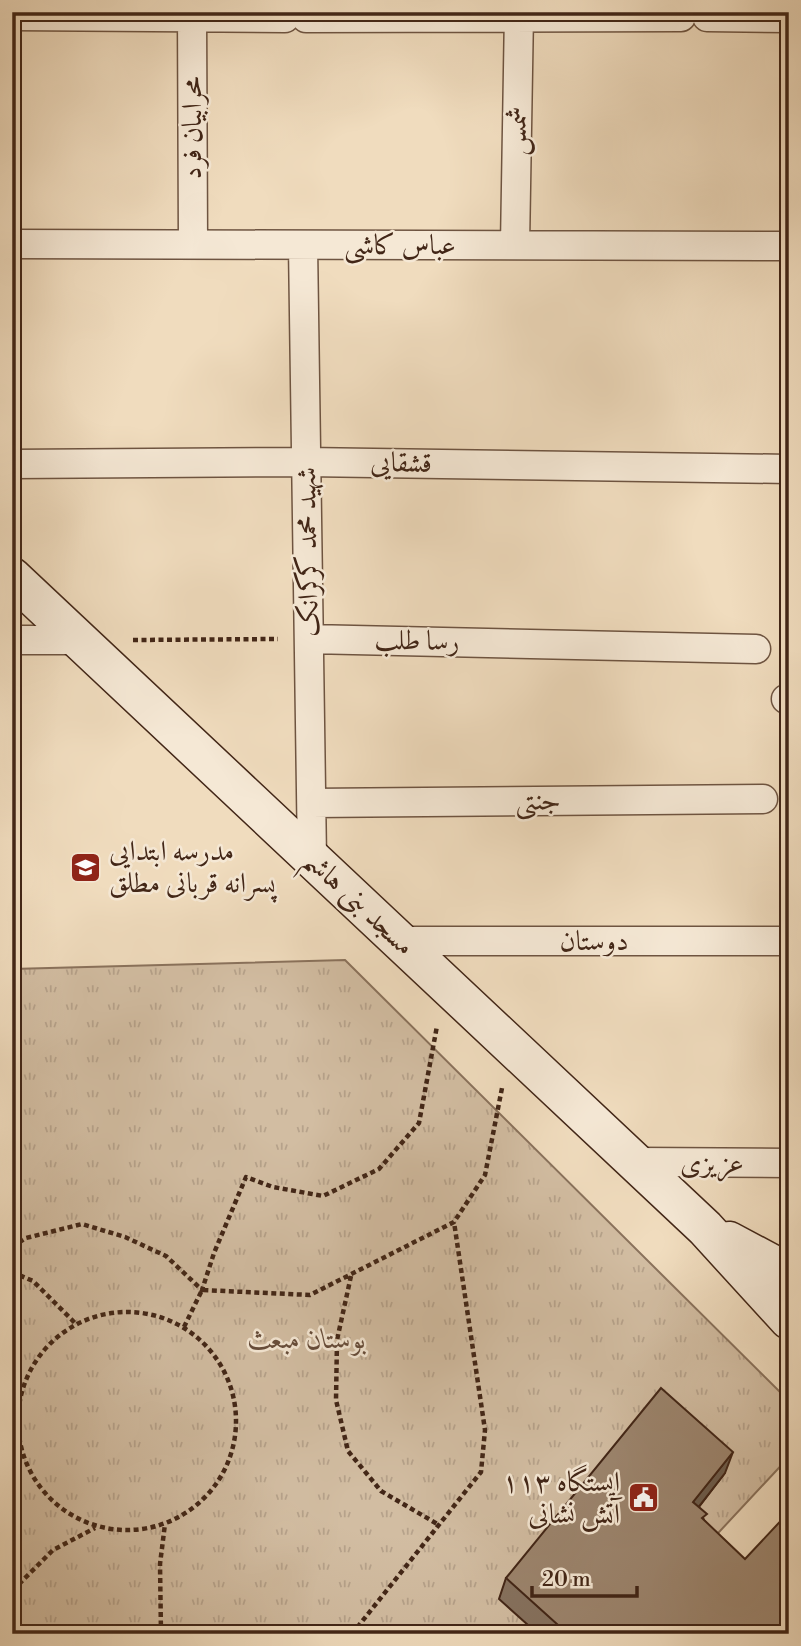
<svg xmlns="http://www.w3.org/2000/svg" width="801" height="1646" font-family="'Libre Bodoni',Amiri,serif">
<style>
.park{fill:url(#park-tufts);stroke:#8a725c;stroke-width:2}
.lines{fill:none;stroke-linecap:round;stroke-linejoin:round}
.minor-casing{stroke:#6e5441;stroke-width:31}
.secondary-casing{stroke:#422617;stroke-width:41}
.path{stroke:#422617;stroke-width:4.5;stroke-dasharray:5 3.5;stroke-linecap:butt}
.minor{stroke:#f5e8d5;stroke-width:28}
.secondary{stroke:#f5e8d5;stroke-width:38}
.wall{fill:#86725f;stroke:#422617;stroke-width:2}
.shaded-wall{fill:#6d5d4d;stroke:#422617;stroke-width:2}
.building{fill:#9c856e;stroke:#422617;stroke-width:2}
.labels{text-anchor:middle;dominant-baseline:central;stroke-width:5;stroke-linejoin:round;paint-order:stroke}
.street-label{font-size:28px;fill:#422617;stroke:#f5e8d5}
.poi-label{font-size:28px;fill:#422617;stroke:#f5e8d5;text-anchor:start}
.park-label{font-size:28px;font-style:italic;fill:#664c3a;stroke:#f5e8d5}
</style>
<defs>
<pattern id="park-tufts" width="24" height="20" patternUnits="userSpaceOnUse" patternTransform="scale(1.75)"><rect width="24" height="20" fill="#d2bda2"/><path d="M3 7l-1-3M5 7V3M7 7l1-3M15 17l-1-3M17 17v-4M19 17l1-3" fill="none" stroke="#b6a28b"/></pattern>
</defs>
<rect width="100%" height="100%" fill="#f0dcbe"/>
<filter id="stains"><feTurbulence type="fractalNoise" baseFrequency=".00286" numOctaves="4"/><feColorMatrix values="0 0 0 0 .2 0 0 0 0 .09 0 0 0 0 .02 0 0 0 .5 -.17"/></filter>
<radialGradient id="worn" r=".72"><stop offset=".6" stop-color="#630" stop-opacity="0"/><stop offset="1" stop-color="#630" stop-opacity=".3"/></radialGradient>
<!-- park -->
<path class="park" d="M 345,960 L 789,1401 L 789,1457 L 624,1634 L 12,1634 L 12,969 Z"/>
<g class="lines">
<defs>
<path id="minor" d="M 192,12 L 193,244
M 12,16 L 285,18
M 707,17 L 789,18
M 306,18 L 681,17
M 12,244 L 789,246
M 303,245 L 312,859
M 515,245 L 519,12
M 12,464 L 306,462 L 789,469
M 309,639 L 756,649
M 12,640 L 79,640
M 786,699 L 789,699
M 312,803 L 763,799
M 400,941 L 789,941
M 635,1162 L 789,1163"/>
<path id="secondary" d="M 12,577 L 705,1228 L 789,1320
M 729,1241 L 789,1273"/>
</defs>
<!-- minor casing -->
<use href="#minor" class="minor-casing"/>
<!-- secondary casing -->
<use href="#secondary" class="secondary-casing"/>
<!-- path -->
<path class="path" d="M 133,640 L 278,639
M 12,1247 L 26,1238 L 82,1224 L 125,1237 L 166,1256 L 202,1290 L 214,1253 L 246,1177 L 273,1187 L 323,1196 L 379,1169 L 419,1123 L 437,1026
M 12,1272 L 33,1281 L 76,1324
M 351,1276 L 337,1340 L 336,1400 L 348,1451 L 381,1491 L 439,1525
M18 1421a109 109 0 1 1 218 0a109 109 0 1 1-218 0Z
M 184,1327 L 202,1290 L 310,1295 L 454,1222 L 485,1175 L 502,1088
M 12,1588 L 15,1588 L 53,1550 L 95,1528
M 161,1634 L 160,1564 L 165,1524
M 352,1634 L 481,1472 L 485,1430 L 454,1222"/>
<!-- minor -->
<use href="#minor" class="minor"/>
<!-- secondary -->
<use href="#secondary" class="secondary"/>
</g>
<!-- wall -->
<path class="wall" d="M 725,1473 L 699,1507 L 704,1520 L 789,1634 L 538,1634 L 499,1599 L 506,1578 Z"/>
<!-- shaded-wall -->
<path class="shaded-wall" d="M 733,1452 L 725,1473 L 686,1523 L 693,1502 Z"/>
<!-- building -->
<path class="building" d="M 661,1388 L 733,1452 L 693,1502 L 707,1514 L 702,1518 L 745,1559 L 789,1512 L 789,1634 L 581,1634 L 575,1628 L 572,1634 L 568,1634 L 506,1578 Z"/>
<!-- icons -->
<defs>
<symbol id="school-square" viewBox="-11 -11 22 22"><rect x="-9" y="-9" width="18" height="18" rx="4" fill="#8f2418" stroke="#f5e8d5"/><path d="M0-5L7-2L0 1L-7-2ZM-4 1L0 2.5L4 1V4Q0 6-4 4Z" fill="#fff"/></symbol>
<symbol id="civic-square" viewBox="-11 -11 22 22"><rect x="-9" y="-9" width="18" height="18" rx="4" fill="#8f2418" stroke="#f5e8d5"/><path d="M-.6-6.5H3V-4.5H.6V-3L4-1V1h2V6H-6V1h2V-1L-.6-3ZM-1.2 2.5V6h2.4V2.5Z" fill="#fff"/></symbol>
</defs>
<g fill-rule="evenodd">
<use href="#school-square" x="68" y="850" width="35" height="35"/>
<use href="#civic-square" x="626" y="1480" width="35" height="35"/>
</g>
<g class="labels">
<!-- street labels -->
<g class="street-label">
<text transform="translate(192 128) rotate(-90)">محرابیان فرد</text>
<text transform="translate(517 131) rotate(-89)">شمس</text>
<text x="400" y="245">عباس کاشی</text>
<text transform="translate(401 463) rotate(1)">قشقایی</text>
<text transform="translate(308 552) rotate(-91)">شهید محمد کرکرانک</text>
<text transform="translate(417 641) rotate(1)">رسا طلب</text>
<text transform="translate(538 801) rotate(-1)">جنتی</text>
<text transform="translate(359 903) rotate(43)">مسجد بنی هاشم</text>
<text x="594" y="941">دوستان</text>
<text x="712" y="1163">عزیزی</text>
</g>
<!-- poi labels -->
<g class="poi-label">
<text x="109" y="851">مدرسه ابتدایی<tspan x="109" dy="32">پسرانه قربانی مطلق</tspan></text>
<text x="620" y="1482" text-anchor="end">ایستگاه ۱۱۳<tspan x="620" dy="32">آتش نشانی</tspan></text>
</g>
<!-- park labels -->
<g class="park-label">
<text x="307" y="1339">بوستان مبعث</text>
</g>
</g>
<!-- margin -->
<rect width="801" height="1646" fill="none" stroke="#f0dcbe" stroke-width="42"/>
<rect x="14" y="14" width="773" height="1618" fill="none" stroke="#422617" stroke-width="3.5"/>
<rect x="21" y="21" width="759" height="1604" fill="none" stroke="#422617" stroke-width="2"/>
<!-- scale -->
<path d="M532 1586v10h105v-10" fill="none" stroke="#422617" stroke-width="3.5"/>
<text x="542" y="1586" font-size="21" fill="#422617" stroke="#f5e8d5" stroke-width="5" paint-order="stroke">20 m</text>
<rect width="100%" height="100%" filter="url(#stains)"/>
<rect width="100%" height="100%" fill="url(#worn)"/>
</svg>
